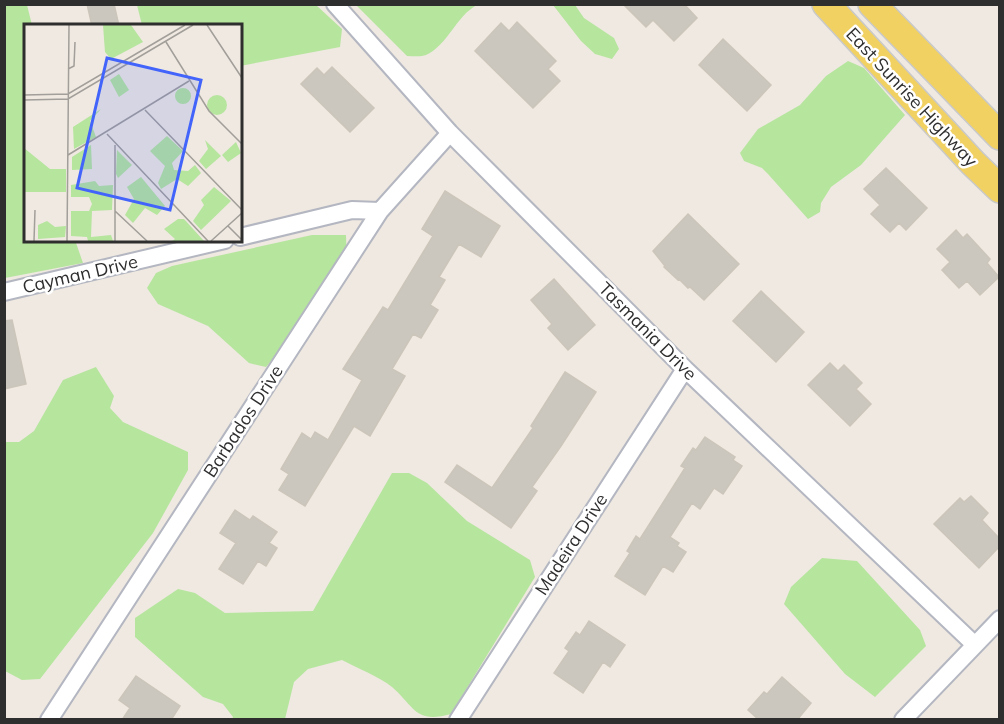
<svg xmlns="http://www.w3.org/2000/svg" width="1004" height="724" font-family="Mulish,sans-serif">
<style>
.green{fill:#b6e59e}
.building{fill:#cbc7bf;stroke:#cbc5ba;stroke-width:1.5}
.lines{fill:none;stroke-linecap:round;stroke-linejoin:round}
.minor-casing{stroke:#b4b7c1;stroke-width:20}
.primary-casing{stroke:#c9c9c9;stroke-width:30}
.minor{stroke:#fff;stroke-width:16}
.primary{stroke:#f2d163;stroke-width:27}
.labels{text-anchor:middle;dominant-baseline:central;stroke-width:5;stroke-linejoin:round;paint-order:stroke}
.street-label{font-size:18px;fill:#2e2e2e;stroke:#fff}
.inset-road{fill:none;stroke:#a29e99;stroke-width:1.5}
.view{fill:#4264fb;fill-opacity:0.15;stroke:#4264fb;stroke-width:3}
.inset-edge{fill:none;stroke:#2e2e2e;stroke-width:3}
</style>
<rect width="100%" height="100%" fill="#efe9e1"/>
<!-- green -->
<path class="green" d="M 5,4 L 27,5 L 32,25 L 26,26 L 26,240 L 75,240 L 83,263 L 5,278 Z
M 137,5 L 316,5 L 342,29 L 340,47 L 240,66 L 240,26 L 142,25 Z
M 356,5 L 477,5 C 456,16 448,45 426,55 C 421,57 413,56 407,56 Z
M 553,5 L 575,5 L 584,18 L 614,38 L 619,49 L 612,59 L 595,54 L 581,41 Z
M 848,61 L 864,68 L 905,115 L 861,165 L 831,187 L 821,203 L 820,212 L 808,219 L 768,174 L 762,168 L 744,161 L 740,153 L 758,129 L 800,105 L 826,76 Z
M 312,235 L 346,235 L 347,272 L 266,367 L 249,363 L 208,326 L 158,304 L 147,288 L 156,273 L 172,266 Z
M 96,367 L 114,396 L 110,408 L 123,422 L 188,452 L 188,470 L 153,533 L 40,679 L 22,680 L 5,671 L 5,442 L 19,442 L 34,431 L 63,380 Z
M 392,473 L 409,473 L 427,483 L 467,521 L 530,560 L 535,577 L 451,714 C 415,724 415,707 392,687 C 380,677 357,668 342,660 L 308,669 L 294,682 L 285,719 L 232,719 L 233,717 L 223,704 L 203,697 L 135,637 L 135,618 L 178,589 L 195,593 L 225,613 L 313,611 Z
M 822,558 L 857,561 L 920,630 L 926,646 L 875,697 L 845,674 L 784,604 L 791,587 Z"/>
<!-- building -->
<path class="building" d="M 87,4 L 114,4 L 119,26 L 92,26 Z
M 623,4 L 684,4 L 697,18 L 674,41 L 653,20 L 646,27 Z
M 517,22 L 556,61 L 548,69 L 560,81 L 533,108 L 475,51 L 501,23 L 509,31 Z
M 723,39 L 771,85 L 747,111 L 699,65 Z
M 332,67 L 374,108 L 350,132 L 301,84 L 317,68 L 324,75 Z
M 886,168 L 927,208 L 906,230 L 899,223 L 890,232 L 871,214 L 880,205 L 864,189 Z
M 445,191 L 500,226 L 481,257 L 459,244 L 439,277 L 445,280 L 430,305 L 438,310 L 421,338 L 413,334 L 392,369 L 405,376 L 370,436 L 354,426 L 305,506 L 279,490 L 289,474 L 281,469 L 302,433 L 311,439 L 315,432 L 328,440 L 362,380 L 343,369 L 383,307 L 388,310 L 433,236 L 422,229 Z
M 688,214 L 739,264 L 704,300 L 690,287 L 688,288 L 679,279 L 678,280 L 664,267 L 665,266 L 653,251 Z
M 956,230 L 963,238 L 967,234 L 990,259 L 987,263 L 999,277 L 980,295 L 967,281 L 959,288 L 942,270 L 950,262 L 937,249 Z
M 554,279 L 595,325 L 568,350 L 548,328 L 552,324 L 531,300 Z
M 761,291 L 804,332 L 776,362 L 733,321 Z
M 12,320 L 26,384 L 4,389 L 4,321 Z
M 830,363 L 838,371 L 844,365 L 862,383 L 856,389 L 871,404 L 850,426 L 808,385 Z
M 565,372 L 596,392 L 561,446 L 532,487 L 537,491 L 511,528 L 445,482 L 457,465 L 492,488 L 533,428 L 531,426 Z
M 705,437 L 735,457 L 733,460 L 742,466 L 723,494 L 714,488 L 700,509 L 692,503 L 670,537 L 679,543 L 677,546 L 686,552 L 673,572 L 663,566 L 645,595 L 615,576 L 630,553 L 627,551 L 636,536 L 640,539 L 685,468 L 681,466 L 693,448 L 696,450 Z
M 971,496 L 988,513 L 982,520 L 999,538 L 999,547 L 979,568 L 934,524 L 960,498 L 964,502 Z
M 235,510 L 250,520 L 253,516 L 277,532 L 269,543 L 277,548 L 266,566 L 258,561 L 243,584 L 219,569 L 236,543 L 220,533 Z
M 589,621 L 625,645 L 610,667 L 603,662 L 583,693 L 554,673 L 569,651 L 565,648 L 576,632 L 580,635 Z
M 136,676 L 180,706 L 171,720 L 122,720 L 130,708 L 119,700 Z
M 782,677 L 811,703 L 797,720 L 759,720 L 748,710 L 764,692 L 767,694 Z"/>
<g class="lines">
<defs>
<path id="minor" d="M 335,4 L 450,133 L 685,369 L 974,644
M 240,237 L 352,210 L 380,211
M 4,292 L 225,240
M 49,720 L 380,211 L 450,133
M 458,720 L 685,369
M 903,720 L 1000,619"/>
<path id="primary" d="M 826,4 L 973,163 L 1000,189
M 872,4 L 1000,136"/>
</defs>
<!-- minor casing -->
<use href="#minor" class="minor-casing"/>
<!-- primary casing -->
<use href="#primary" class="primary-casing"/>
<!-- minor -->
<use href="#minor" class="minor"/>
<!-- primary -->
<use href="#primary" class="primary"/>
</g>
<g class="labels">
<!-- street labels -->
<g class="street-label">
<text transform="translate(912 97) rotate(47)">East Sunrise Highway</text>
<text transform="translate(80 274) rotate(-13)">Cayman Drive</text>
<text transform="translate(648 331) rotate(45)">Tasmania Drive</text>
<text transform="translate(243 421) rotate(-57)">Barbados Drive</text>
<text transform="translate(571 544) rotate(-57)">Madeira Drive</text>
</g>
</g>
<!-- overview -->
<g transform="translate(24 24)">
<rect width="218" height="218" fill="#efe9e1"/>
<path d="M 79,1 L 107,1 L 119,18 L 87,35 L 81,28 ZM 95,50 L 105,66 L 95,73 L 86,56 ZM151 72a8 8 0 1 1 16 0a8 8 0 1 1-16 0ZM183 81a10 10 0 1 1 20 0a10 10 0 1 1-20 0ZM 77,85 L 66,97 L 72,113 L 50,125 L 49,103 ZM 143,112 L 159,127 L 148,139 L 150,146 L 164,147 L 171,141 L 177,149 L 164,162 L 153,155 L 137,165 L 134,159 L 141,142 L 126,127 ZM 181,116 L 197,132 L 182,145 L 175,137 L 184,125 ZM 212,118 L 217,129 L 204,138 L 198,131 ZM 67,121 L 68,145 L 48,146 L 48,133 ZM 0,124 L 26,145 L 42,145 L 42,168 L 0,168 ZM 93,126 L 108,141 L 94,154 L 92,150 ZM 117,153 L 141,182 L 133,191 L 121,184 L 109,199 L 101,191 L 110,175 L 103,163 ZM 71,157 L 75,162 L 89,161 L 88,186 L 68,187 L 67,213 L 87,211 L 89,217 L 64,217 L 63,213 L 47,212 L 47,187 L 65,187 L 68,180 L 65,173 L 47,173 L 47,161 ZM 190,163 L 207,177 L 177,206 L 169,197 L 180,181 L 177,176 ZM 154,195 L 160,195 L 180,217 L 148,217 L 151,215 L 140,205 ZM 23,197 L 31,203 L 42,202 L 41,213 L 14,215 L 14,201 Z" fill="#b6e59e"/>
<path class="inset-road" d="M 183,1 L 218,54M 142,18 L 185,87 L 218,120M 44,45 L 50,42 L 51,18M 0,71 L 44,70 L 161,1M 0,76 L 44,75 L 169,1M 121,86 L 218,186M 83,110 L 184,217M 44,131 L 165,57M 91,187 L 123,217M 204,202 L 218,216M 10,217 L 11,186M 43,217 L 45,1M 91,217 L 91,121M 187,217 L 218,189"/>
<path class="view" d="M 83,34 L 177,56 L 146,186 L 53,164 Z"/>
<rect width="218" height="218" class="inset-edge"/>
</g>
<!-- border -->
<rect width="1004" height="724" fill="none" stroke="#2e2e2e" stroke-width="12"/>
</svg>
